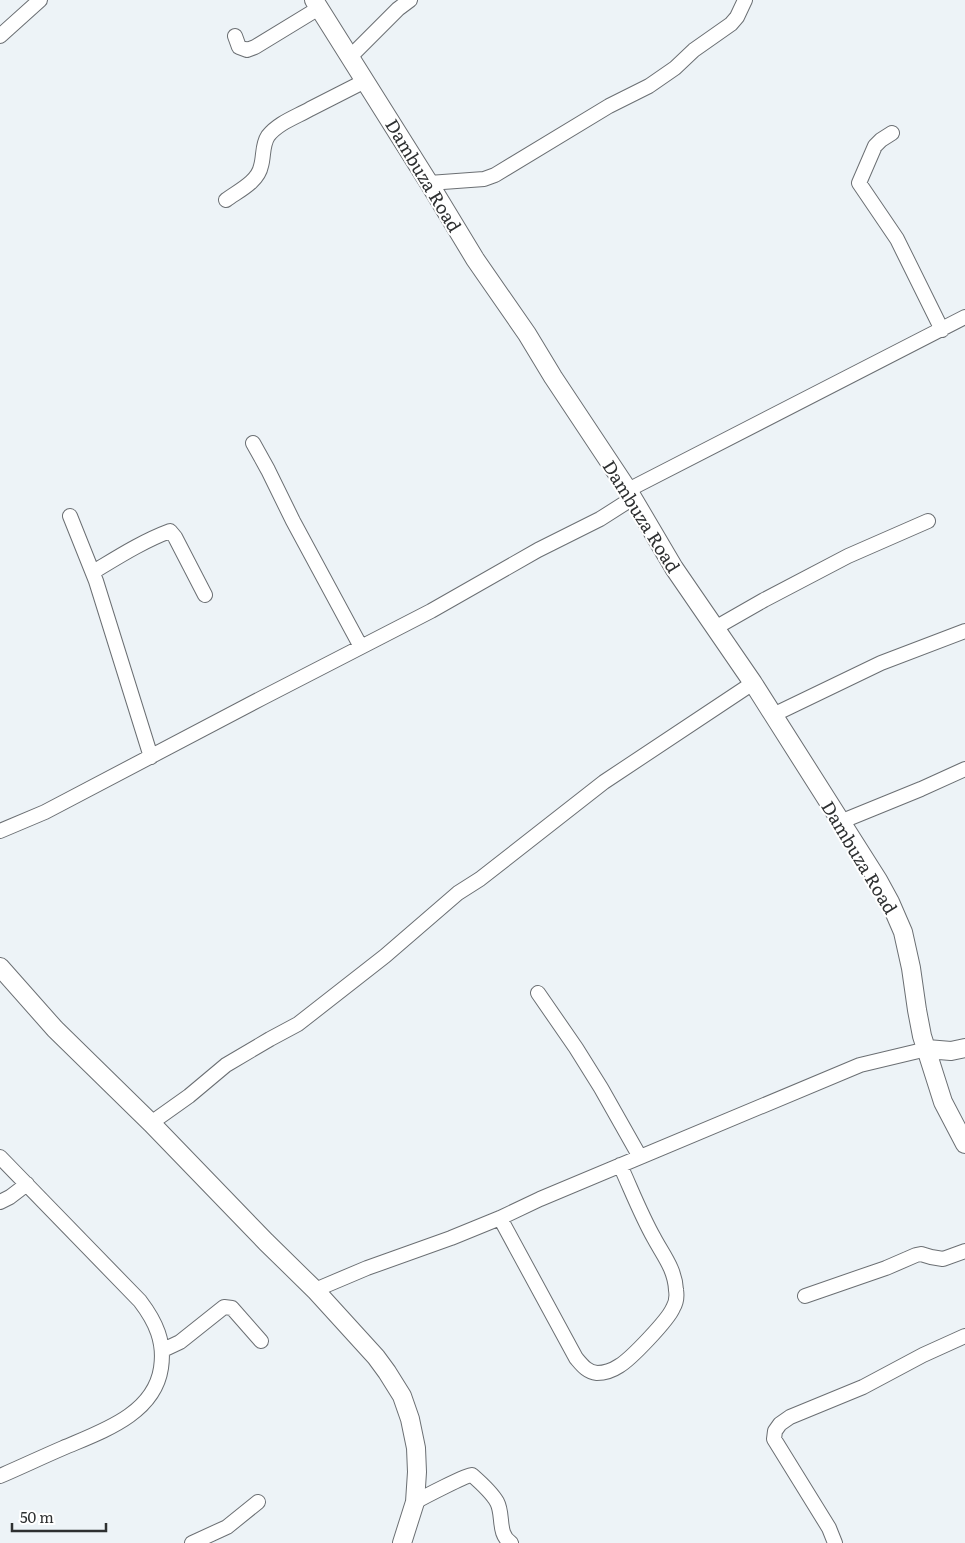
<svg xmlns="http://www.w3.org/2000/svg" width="965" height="1543" font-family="Literata,serif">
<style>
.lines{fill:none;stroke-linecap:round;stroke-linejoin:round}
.minor-casing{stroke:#6b6f73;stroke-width:16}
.tertiary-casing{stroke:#6b6f73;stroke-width:20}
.minor{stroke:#fff;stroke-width:14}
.tertiary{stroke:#fff;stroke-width:18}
.labels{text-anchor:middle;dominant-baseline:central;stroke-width:4;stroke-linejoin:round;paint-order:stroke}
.street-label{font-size:18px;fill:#2e3031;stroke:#fff}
</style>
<rect width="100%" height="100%" fill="#edf3f7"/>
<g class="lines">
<defs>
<path id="minor" d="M 0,36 L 40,0
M 235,36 L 239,47 L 247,50 L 255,47 L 319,8
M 350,57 L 398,9 L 410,0
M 892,133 L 881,140 L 875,146 L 859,183 L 897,239 L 942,330
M 429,183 L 484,179 L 495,175 L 609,106 L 649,86 L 675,68 L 694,50 L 731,24 L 737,17 L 745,0
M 226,200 C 238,191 258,182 261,166 C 264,156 262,145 268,136 C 278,123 296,117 310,109 C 328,100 347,90 365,81
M 253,443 L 268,470 L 293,521 L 361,647
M 628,490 L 965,317
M 70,516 L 96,581 L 151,757
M 93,572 C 118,557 143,541 170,531 L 175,537 L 205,595
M 715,628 L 764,600 L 848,556 L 928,521
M 773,715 L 881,663 L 965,631
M 840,822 L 921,789 L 965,769
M 0,831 L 45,812 L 262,698 L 431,611 L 538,550 L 600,519 L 633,498
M 538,993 L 576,1048 L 601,1088 L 640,1157
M 151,1123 L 189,1096 L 226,1065 L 270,1039 L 298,1024 L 385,956 L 458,893 L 480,879 L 604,782 L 753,683
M 0,1157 L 140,1301 C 156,1322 165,1342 161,1368 C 154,1415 100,1432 63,1448 C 42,1457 21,1467 0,1476
M 0,1202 L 10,1197 L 27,1184
M 500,1218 L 576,1358 C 582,1365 587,1372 597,1373 C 604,1373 613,1370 619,1366 C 631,1359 668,1320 673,1308 C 676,1303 677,1296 676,1290 C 675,1269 663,1255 654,1238 C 641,1215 631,1189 620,1165
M 315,1290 L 367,1268 L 451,1238 L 500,1218 L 540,1199 L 860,1065 L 927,1049
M 805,1296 L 886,1268 L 916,1255 L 921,1254 L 931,1257 L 943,1259 L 965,1251
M 163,1350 L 180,1342 L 224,1307 L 232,1308 L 261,1341
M 415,1502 C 424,1497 466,1475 472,1475 C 480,1482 492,1493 497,1502 C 504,1515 497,1534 511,1543
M 192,1543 L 227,1527 L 258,1502
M 835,1543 L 829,1528 L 774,1439 L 775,1431 L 780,1424 L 790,1417 L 863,1387 L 923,1355 L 965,1336"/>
<path id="tertiary" d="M 314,0 L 429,183 L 475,259 L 527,334 L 553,377 L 628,490 L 674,568 L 753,683 L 878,880 L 890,902 L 903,932 L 911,968 L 917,1010 L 922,1036 L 943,1102 L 965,1144
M 0,967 L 55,1029 L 151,1123 L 266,1242 L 315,1290 L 376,1357 L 387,1372 L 402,1396 L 410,1419 L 416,1448 L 417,1472 L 415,1502 L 402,1543
M 927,1049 L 951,1051 L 965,1048"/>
</defs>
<!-- minor casing -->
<use href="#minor" class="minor-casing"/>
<!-- tertiary casing -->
<use href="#tertiary" class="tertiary-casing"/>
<!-- minor -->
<use href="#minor" class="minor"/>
<!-- tertiary -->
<use href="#tertiary" class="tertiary"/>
</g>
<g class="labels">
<!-- street labels -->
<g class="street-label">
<text transform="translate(424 175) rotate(59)">Dambuza Road</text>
<text transform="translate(642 516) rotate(58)">Dambuza Road</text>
<text transform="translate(860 857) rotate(59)">Dambuza Road</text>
</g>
</g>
<!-- scale -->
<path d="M12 1523v8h94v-8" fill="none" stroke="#2e3031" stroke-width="2.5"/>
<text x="20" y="1523" font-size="15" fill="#2e3031" stroke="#ffffff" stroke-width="4" paint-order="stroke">50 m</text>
</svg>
